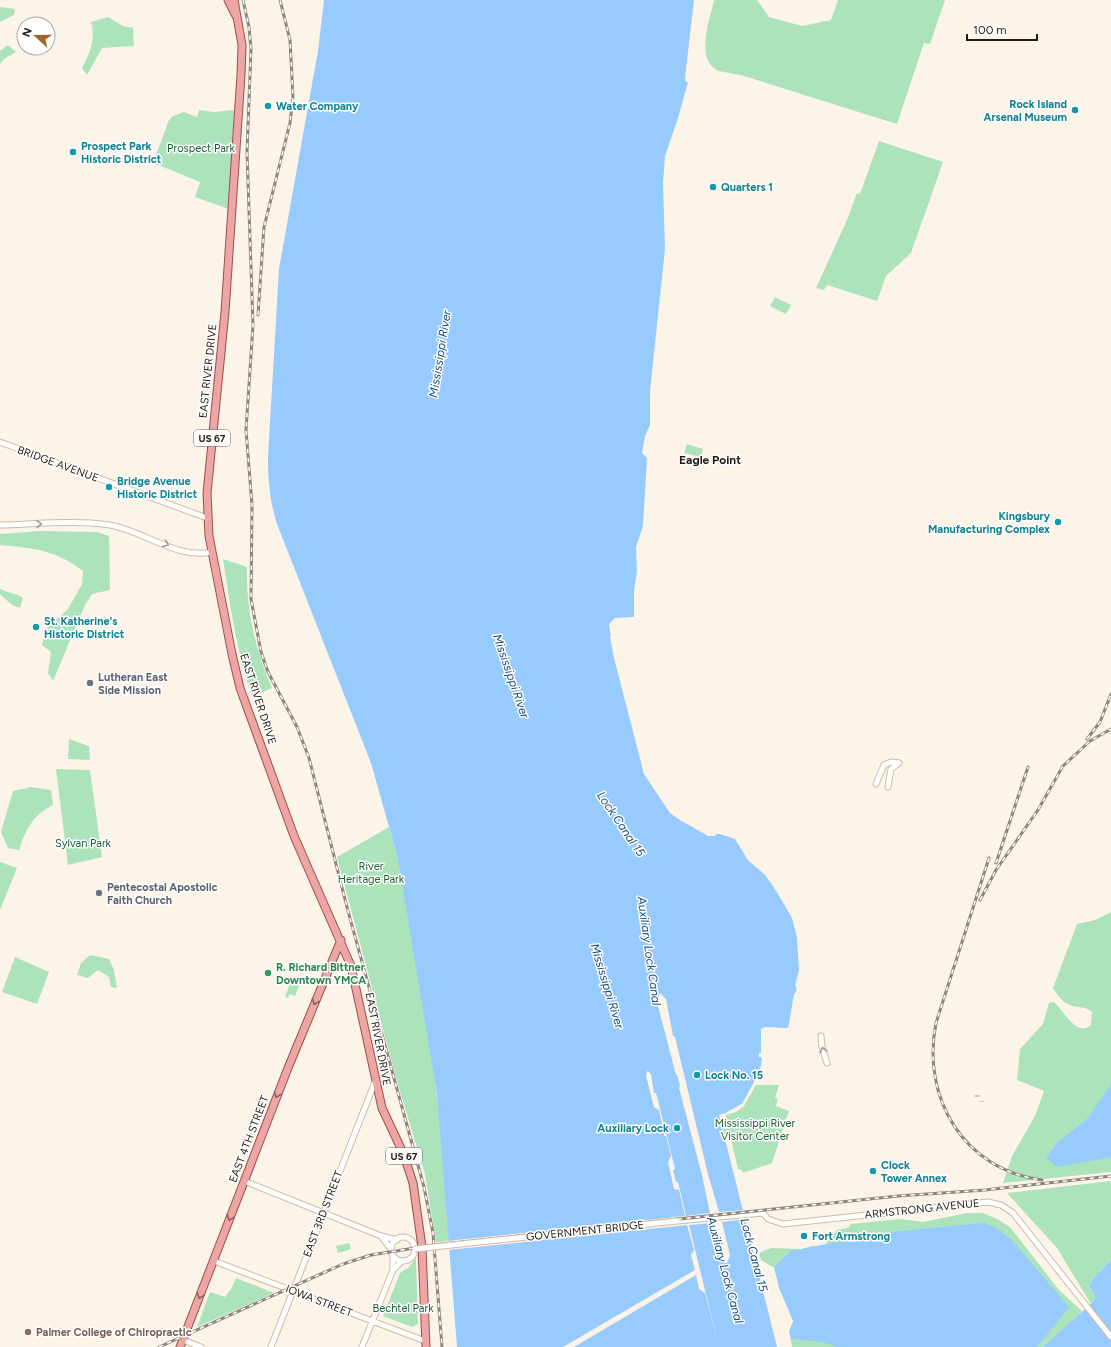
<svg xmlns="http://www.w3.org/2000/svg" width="1111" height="1347" font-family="Figtree,sans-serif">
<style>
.green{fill:#ade3ba}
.water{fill:#97cbfd}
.pier{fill:#fcf3e9}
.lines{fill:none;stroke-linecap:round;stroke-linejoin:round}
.minor-tunnel{stroke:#d1c8be;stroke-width:5;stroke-dasharray:5 2.5;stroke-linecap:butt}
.minor-casing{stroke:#d1bba3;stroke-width:7}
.major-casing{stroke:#9e4f4c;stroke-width:9}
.minor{stroke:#fff;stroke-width:5}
.major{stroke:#eca6a6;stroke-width:7}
.rail-casing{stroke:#8e857c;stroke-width:3}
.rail{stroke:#fff;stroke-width:1.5;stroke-dasharray:4.5;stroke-linecap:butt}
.minor-bridge-casing{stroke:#d1bba3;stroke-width:7;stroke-linecap:butt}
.minor-bridge{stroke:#fff;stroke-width:5}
.oneway{stroke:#9c9995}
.oneway2{stroke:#88615c}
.culture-dot{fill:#0f9aa8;stroke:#fff;stroke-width:1.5}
.worship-dot{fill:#6b7280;stroke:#fff;stroke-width:1.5}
.leisure-dot{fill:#2e9e5b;stroke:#fff;stroke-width:1.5}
.education-dot{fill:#8d6e63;stroke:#fff;stroke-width:1.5}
.labels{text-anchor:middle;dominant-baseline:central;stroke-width:3;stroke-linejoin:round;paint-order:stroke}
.shield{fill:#fff;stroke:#66605a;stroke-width:1}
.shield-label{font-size:10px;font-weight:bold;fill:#241c13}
.culture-label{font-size:11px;font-weight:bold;fill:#0d838f;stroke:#fff;text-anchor:start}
.park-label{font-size:11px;fill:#1c5e34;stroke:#fff}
.street-label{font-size:11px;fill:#241c13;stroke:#fff}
.worship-label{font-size:11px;font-weight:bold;fill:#5b616d;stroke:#fff;text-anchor:start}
.leisure-label{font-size:11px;font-weight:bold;fill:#27864d;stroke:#fff;text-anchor:start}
.education-label{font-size:11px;font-weight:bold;fill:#785e54;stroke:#fff;text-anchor:start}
.water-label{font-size:12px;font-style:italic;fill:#144c7a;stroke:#fff}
.neighbourhood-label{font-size:12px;font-weight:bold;fill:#241c13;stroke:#fff}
</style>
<rect width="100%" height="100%" fill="#fcf3e9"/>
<!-- green -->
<path class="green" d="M 714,0 L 757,0 L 769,17 L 802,26 L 831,20 L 838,0 L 945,0 L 930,44 L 924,43 L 897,124 L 744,76 C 736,74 727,73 719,71 C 694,61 710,20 714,0 Z
M 0,7 L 15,9 L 14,15 L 0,22 Z
M 108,17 L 123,26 L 133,28 L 134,46 L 102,48 L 87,75 L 82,68 C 90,53 96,38 91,22 Z
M 8,45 L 16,52 L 4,59 L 0,64 L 0,51 Z
M 199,110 L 214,112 L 234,110 L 229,209 L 195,197 L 200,182 L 156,164 L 154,160 L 169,120 L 173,116 L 184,112 L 197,117 Z
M 879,141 L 943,162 L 911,253 L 886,276 L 877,301 L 827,285 L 824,290 L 816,288 L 847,220 L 857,193 L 860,194 Z
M 775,297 L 791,305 L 786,314 L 770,306 Z
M 687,444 L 703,449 L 701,457 L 684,453 Z
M 41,531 L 97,532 L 109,536 L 110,590 L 92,594 L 85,605 L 53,681 L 48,673 L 51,652 L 42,645 L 46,629 L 68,609 L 82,584 L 83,571 C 56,550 33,548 0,545 L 0,534 Z
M 223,559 L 247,567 C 246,609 255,649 272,688 L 252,697 C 237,653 230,606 223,559 Z
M 0,589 C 8,593 16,593 23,598 L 20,608 L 12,605 L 0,594 Z
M 69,739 L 89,746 L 90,760 L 68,759 Z
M 56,769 L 90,770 L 102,857 L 68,865 Z
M 31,787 L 51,790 L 53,805 C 33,815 26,829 19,850 L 8,848 L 1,832 L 13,791 Z
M 389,827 L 397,855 L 433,1065 L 440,1121 L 449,1241 L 436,1242 L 425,1174 L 396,1078 L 337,857 Z
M 0,862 L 17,868 L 0,910 Z
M 1111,912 L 1111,1172 L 1003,1183 L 1012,1156 L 1035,1116 L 1044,1091 L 1017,1080 L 1020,1049 L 1043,1024 L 1049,1003 L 1054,1002 C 1064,1011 1077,1038 1091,1025 L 1092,1012 C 1084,1005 1077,1009 1068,1004 C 1061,1001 1057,994 1053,988 L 1077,924 L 1095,920 Z
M 90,955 L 109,959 L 114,970 L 117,988 L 111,987 L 109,977 L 98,970 L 88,978 L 77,975 L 81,963 Z
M 15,957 L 49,972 L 37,1004 L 2,992 Z
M 292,978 L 301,981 L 295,996 L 290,994 L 288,998 L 285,997 Z
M 753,1085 L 779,1085 L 775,1098 L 778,1099 L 776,1106 L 789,1111 L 772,1163 L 743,1173 L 742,1170 L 738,1169 L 731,1139 L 726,1140 L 721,1122 L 727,1120 L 726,1113 L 735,1110 Z
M 1111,1181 L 1111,1260 L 1093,1279 L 1089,1286 L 1095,1296 L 1094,1301 L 1091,1304 L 1057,1248 L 1007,1193 Z
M 967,1213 L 983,1213 L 997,1219 L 1010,1227 L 1059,1290 L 1082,1311 L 1048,1347 L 998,1347 L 826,1243 L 837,1230 L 848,1228 L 851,1224 L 900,1219 L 923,1222 Z
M 349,1243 L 351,1249 L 338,1253 L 336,1246 Z
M 816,1245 L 774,1268 L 761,1260 L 759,1253 L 771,1248 L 801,1249 Z
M 416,1258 L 418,1324 L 412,1327 L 383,1316 L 400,1273 L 408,1268 Z
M 236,1278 L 274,1293 L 197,1327 L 210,1292 L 225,1297 L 231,1289 Z
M 789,1331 L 875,1347 L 792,1347 Z"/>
<!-- water -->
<path class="water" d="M 324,0 L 696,0 L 688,82 L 678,118 L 665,156 L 663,183 L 665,249 L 650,391 L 650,425 L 645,436 L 642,453 L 647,458 L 643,526 L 636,547 L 637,571 L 634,591 L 634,617 L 615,618 L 609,624 L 614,658 L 628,702 L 644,774 L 674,815 L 709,834 L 729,834 L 736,838 L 748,860 L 766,874 L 793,919 L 799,940 L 800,968 L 796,992 L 794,994 L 788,1030 L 764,1029 C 759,1038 763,1047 763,1056 C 763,1067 750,1097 742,1105 C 737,1111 727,1112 719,1115 L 777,1347 L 457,1347 L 437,1094 L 397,855 L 371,763 L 277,524 C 270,502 268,481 268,457 L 279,269 L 318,51 Z
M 1111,1084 L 1111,1157 L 1057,1167 L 1046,1158 L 1056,1144 L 1088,1118 Z
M 983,1223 L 995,1227 L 1011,1239 L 1069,1307 L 1037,1347 L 837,1347 L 822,1342 L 791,1339 L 789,1331 L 793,1321 L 783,1307 L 772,1273 L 774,1267 L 791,1251 L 882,1233 Z
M 1111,1260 L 1111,1347 L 1043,1347 L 1094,1301 L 1095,1296 L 1089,1286 L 1093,1279 Z"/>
<!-- pier -->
<path class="pier" d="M 694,0 L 698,0 L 689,83 L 686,82 L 685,78 Z
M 610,636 L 612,636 L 616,658 L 631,712 L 642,760 L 648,776 L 676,814 L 707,832 L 728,832 L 736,836 L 751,860 L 768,873 L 789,907 L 799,935 L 801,965 L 797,986 L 798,988 L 795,986 L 799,970 L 797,937 L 792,918 L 778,893 L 765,875 L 748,860 L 735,839 L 717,833 L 715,836 L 708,836 L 680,820 L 670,813 L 644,774 L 614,658 Z
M 660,993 L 666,999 L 673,1036 L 675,1037 L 708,1174 L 719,1212 L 745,1210 L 779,1347 L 746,1219 L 722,1222 L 730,1255 L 727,1263 L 721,1257 L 713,1223 L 689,1225 L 719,1347 L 705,1293 L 699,1289 L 696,1275 L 574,1347 L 563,1347 L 695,1270 L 691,1255 L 694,1250 L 687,1225 L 448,1250 L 447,1241 L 685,1216 L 679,1190 L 674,1189 L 668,1162 L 671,1156 L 666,1136 L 664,1136 L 664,1131 L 659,1110 L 654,1107 L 646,1076 L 647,1071 L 651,1074 L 654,1093 L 656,1093 L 675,1169 L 673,1170 L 676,1182 L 678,1182 L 686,1216 L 710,1213 L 702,1175 L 679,1088 L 680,1086 L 677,1075 L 676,1075 L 657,1002 Z
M 789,1026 L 788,1032 L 764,1031 L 763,1035 L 765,1058 L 763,1072 L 744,1106 L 736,1112 L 726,1115 L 727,1112 L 742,1104 L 760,1071 L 762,1059 L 761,1057 L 759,1057 L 759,1053 L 761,1053 L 761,1029 L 765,1027 L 787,1028 Z
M 774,1267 L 779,1288 L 793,1321 L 789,1331 L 791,1341 L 789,1339 L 787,1331 L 790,1321 L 781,1308 L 770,1274 L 771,1268 Z"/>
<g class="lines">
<!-- minor-tunnel -->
<path class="minor-tunnel" d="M 977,1097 L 977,1095
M 982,1102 L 982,1101"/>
<defs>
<path id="minor" d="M 0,442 L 207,518
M 0,525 C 36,524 74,520 110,525 C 144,531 178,560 212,552
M 876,784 L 884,765 L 891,762 L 899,763
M 888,787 L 891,769 L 899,763
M 821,1036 L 822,1047 L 827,1063
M 244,1181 L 381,1236 L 397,1240
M 677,1221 L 763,1213 L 768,1219 L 783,1224 L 988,1202 L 1001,1205 L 1013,1213 L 1111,1337
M 381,1236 L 391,1249
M391 1249a12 12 0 1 1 24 0a12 12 0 1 1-24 0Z
M 214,1261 L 425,1341
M 393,1270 L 402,1261
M 183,1340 L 201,1347
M 271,1347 L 375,1082
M 362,1347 L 393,1270 L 393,1255"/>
<path id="major" d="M 228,0 L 236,16
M 234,0 L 242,45 L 241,75 L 225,312 L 207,493 L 209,536 L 232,654 L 240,688 L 294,836 L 351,966 L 382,1108 L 404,1155 L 413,1183 L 422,1247 L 426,1347
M 180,1347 L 288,1068 L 341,940"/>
</defs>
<!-- minor casing -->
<use href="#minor" class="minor-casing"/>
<!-- major casing -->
<use href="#major" class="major-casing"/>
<!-- minor -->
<use href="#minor" class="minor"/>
<!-- major -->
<use href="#major" class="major"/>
<defs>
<path id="rail" d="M 243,0 L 249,27 L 251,49 L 247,152 L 253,325 L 246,430 L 252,505 L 251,599 L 261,652 L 268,672 L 297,727 L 309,758 L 348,911 L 424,1187 L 433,1233 L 442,1347
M 258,315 L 264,227 L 290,123 L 293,97 L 290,40 L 280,0
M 1087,739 L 1100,722 L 1111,694
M 989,858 L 936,1023 C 921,1098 964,1170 1042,1180
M 996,863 L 1028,767
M 980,900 L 996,870 L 1038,810 L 1063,766 L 1090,741 L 1111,729
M 159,1347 L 343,1264 L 371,1255 L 433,1245 L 898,1196 L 985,1190 L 1111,1176"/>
</defs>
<!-- rail casing -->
<use href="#rail" class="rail-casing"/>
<!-- rail -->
<use href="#rail" class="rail"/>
<defs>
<path id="minor-bridge" d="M 415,1249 L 677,1221"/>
</defs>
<!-- minor-bridge casing -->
<use href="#minor-bridge" class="minor-bridge-casing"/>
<!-- minor-bridge -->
<use href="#minor-bridge" class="minor-bridge"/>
</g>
<!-- one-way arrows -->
<defs><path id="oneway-chevron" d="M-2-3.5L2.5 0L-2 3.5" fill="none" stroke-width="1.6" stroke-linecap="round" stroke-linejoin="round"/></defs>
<g class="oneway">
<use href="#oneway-chevron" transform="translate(39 524) rotate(-2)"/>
<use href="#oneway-chevron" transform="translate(166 544) rotate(22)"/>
<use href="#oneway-chevron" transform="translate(823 1050) rotate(-103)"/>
</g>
<g class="oneway2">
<use href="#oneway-chevron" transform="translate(315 1002) rotate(112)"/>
<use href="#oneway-chevron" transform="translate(277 1095) rotate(111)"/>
<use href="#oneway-chevron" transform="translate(230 1218) rotate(111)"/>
<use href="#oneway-chevron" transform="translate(200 1296) rotate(111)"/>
</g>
<!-- markers -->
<g class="culture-dot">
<circle cx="268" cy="106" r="4"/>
<circle cx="1075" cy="110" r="4"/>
<circle cx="73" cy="152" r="4"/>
<circle cx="713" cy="187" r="4"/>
<circle cx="109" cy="487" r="4"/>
<circle cx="1058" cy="522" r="4"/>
<circle cx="36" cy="627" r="4"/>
<circle cx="697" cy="1075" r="4"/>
<circle cx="677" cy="1128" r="4"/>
<circle cx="873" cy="1171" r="4"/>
<circle cx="804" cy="1236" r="4"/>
</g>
<g class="worship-dot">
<circle cx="90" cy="683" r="4"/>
<circle cx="99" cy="893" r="4"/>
</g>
<circle class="leisure-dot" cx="268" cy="973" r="4"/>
<circle class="education-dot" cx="28" cy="1332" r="4"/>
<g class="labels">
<!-- shield labels -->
<g class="shield">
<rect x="194" y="430" width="36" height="16" rx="3"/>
<rect x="386" y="1148" width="36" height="16" rx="3"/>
</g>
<g class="shield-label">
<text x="212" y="438">US 67</text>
<text x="404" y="1156">US 67</text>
</g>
<!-- culture labels -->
<g class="culture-label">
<text x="1067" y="104" text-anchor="end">Rock Island<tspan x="1067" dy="13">Arsenal Museum</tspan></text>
<text x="276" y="106">Water Company</text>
<text x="81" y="146">Prospect Park<tspan x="81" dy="13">Historic District</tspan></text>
<text x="721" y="187">Quarters 1</text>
<text x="117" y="481">Bridge Avenue<tspan x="117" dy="13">Historic District</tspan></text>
<text x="1050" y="516" text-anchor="end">Kingsbury<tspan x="1050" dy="13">Manufacturing Complex</tspan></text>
<text x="44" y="621">St. Katherine's<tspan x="44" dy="13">Historic District</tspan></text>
<text x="705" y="1075">Lock No. 15</text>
<text x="669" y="1128" text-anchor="end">Auxiliary Lock</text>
<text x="881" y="1165">Clock<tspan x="881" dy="13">Tower Annex</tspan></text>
<text x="812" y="1236">Fort Armstrong</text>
</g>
<!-- park labels -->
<g class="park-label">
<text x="201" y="148">Prospect Park</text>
<text x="83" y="843">Sylvan Park</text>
<text x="371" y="866">River<tspan x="371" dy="13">Heritage Park</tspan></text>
<text x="755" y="1123">Mississippi River<tspan x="755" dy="13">Visitor Center</tspan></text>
<text x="403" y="1308">Bechtel Park</text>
</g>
<!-- street labels -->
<g class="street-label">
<text transform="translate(208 371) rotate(-84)">EAST RIVER DRIVE</text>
<text transform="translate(58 464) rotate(20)">BRIDGE AVENUE</text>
<text transform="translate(258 699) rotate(72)">EAST RIVER DRIVE</text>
<text transform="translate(378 1039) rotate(79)">EAST RIVER DRIVE</text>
<text transform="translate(249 1139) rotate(-69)">EAST 4TH STREET</text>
<text transform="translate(922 1209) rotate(-6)">ARMSTRONG AVENUE</text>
<text transform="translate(323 1214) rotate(-69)">EAST 3RD STREET</text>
<text transform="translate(585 1231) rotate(-6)">GOVERNMENT BRIDGE</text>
<text transform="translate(319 1301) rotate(21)">IOWA STREET</text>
</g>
<!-- worship labels -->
<g class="worship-label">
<text x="98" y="677">Lutheran East<tspan x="98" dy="13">Side Mission</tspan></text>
<text x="107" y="887">Pentecostal Apostolic<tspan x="107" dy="13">Faith Church</tspan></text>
</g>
<!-- leisure labels -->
<g class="leisure-label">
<text x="276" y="967">R. Richard Bittner<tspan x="276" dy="13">Downtown YMCA</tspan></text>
</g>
<!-- education labels -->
<g class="education-label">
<text x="36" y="1332">Palmer College of Chiropractic</text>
</g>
<!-- water labels -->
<g class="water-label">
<text transform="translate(440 354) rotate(-81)">Mississippi River</text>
<text transform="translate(511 676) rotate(71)">Mississippi River</text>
<text transform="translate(621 824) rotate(56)">Lock Canal 15</text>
<text transform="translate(649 951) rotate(82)">Auxiliary Lock Canal</text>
<text transform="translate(607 986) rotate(73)">Mississippi River</text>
<text transform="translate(754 1255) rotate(75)">Lock Canal 15</text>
<text transform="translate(725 1270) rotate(75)">Auxiliary Lock Canal</text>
</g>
<!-- neighbourhood labels -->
<g class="neighbourhood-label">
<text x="710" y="460">Eagle Point</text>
</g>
</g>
<!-- north arrow -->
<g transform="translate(36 36) rotate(291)"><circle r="19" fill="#ffffff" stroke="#a7a4a1"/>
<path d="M0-3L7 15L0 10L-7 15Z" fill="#a06625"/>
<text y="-6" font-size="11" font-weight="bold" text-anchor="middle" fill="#241c13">N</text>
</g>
<!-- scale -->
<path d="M967 34v6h70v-6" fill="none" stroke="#241c13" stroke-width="2"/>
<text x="973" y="34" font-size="12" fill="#241c13" stroke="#ffffff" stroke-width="3" paint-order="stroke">100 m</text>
</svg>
